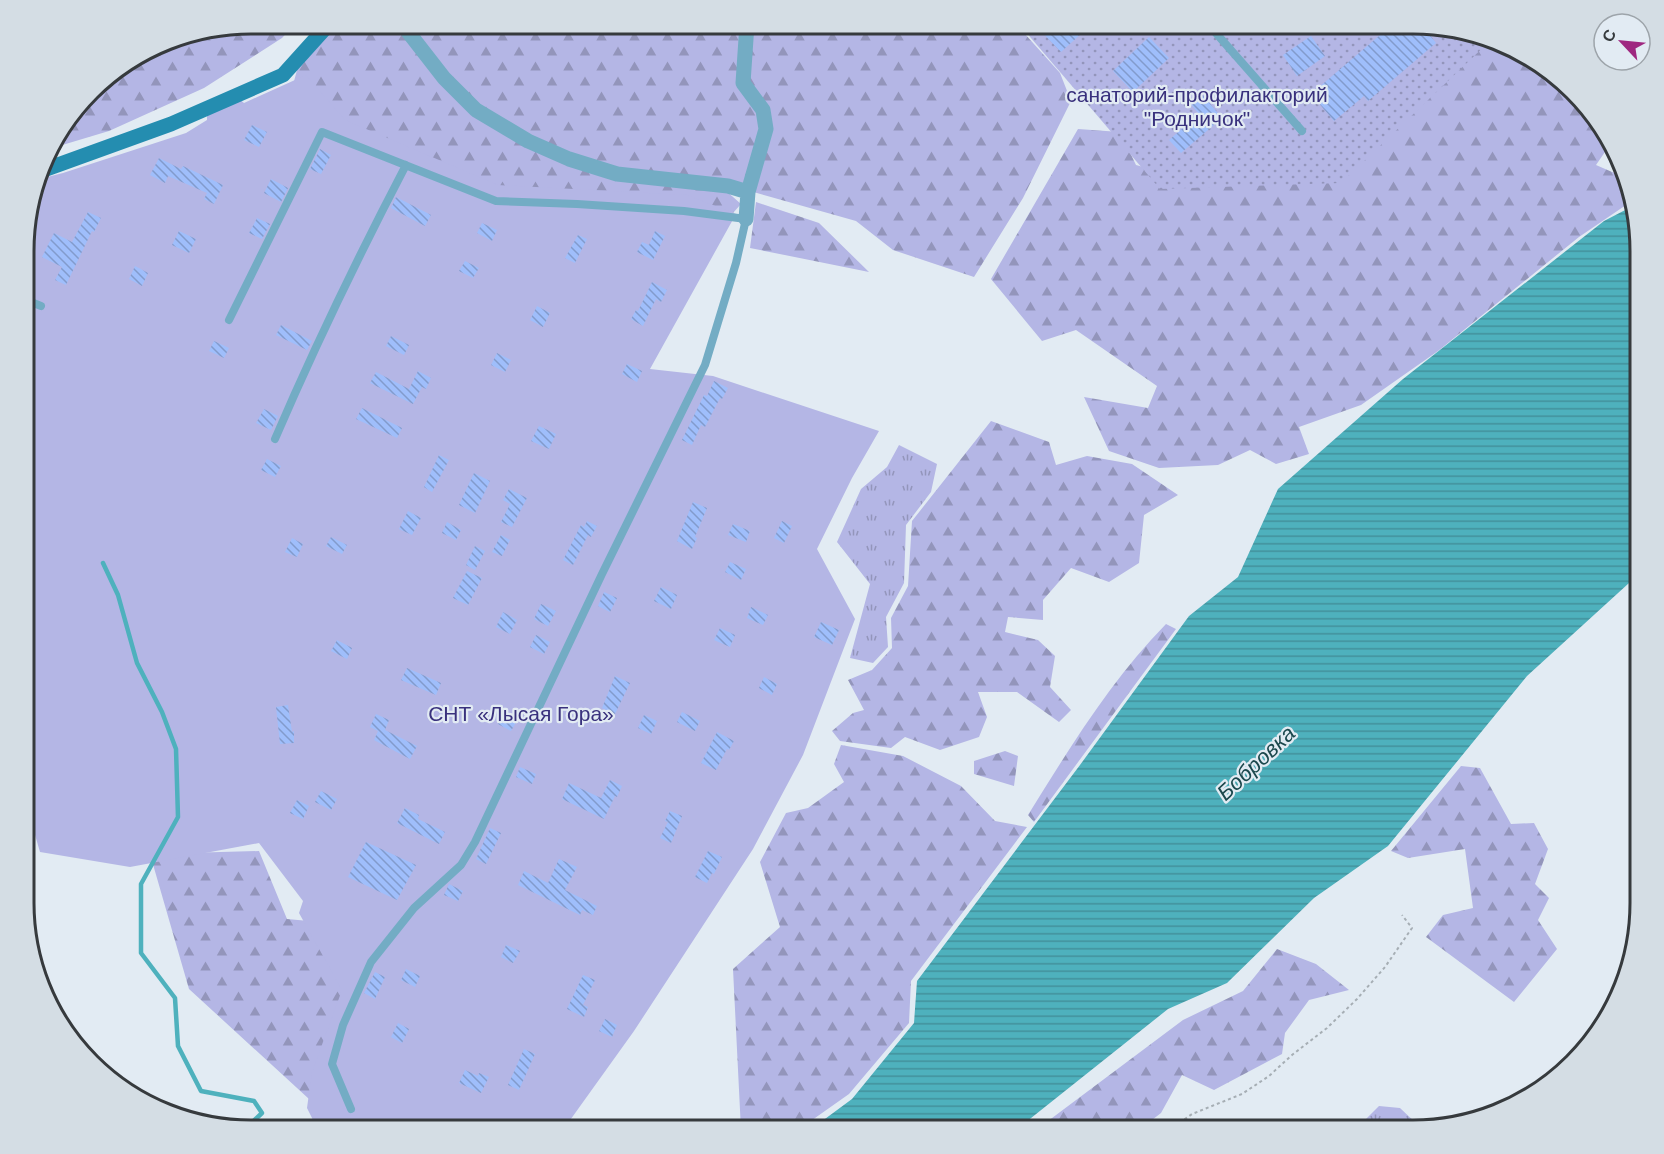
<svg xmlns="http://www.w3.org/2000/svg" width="1664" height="1154" font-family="Arial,sans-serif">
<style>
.grass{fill:url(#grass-tufts)}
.forest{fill:url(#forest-firs)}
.park{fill:url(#park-dots)}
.garden{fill:#b4b6e5}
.water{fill:url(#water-rules)}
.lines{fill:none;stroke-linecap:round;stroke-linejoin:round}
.stream{stroke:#4eb1bd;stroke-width:4.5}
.building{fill:url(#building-back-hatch)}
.path{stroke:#a6aeb4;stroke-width:2;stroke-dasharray:3 3;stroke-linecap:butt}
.service{stroke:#73acc4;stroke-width:8}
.minor{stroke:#73acc4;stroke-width:15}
.secondary{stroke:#248db0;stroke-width:15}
.labels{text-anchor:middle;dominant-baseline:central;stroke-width:4.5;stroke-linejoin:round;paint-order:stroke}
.park-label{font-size:21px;fill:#39317d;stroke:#e2ebf3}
.water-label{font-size:22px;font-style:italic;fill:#1b484d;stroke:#e2ebf3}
.rim{fill:none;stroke:#363a3d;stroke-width:3}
</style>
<defs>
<pattern id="grass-tufts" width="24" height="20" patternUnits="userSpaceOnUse" patternTransform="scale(1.5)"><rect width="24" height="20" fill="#b4b6e5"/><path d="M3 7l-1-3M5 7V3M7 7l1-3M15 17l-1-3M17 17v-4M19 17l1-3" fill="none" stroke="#9395bb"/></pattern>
<pattern id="forest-firs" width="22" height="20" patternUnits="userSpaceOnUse" patternTransform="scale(1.5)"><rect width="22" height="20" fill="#b4b6e5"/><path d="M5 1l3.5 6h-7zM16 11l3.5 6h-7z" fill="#9395bb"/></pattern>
<pattern id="park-dots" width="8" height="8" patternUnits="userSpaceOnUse" patternTransform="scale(1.5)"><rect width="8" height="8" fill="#b4b6e5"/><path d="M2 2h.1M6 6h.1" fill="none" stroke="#9395bb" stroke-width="1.8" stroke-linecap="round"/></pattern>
<pattern id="water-rules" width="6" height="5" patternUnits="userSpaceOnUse" patternTransform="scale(1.5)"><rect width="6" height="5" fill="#4eb1bd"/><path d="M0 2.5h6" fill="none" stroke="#42919b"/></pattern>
<pattern id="building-back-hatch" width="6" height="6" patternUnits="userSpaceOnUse" patternTransform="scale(1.5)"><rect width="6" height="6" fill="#9fbefb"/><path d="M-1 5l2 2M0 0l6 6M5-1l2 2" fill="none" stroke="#829bcc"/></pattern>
</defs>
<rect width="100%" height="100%" fill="#e2ebf3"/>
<!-- grass -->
<path class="grass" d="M 899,445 L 937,464 L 931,492 L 906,525 L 904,583 L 886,617 L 888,647 L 873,663 L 850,658 L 870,584 L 837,542 L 861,489 L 887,467 Z
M 1379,1106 L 1400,1108 L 1419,1126 L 1413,1130 L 1363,1130 L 1360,1125 Z"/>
<!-- forest -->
<path class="forest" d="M 252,24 L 295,24 L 282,38 L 204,88 L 109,131 L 49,149 L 101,81 L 165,41 Z
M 328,24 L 396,24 L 436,78 L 555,158 L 724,189 L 741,204 L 733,213 L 509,198 L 290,96 L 303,48 Z
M 408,24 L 1016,24 L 1060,73 L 1071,101 L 1023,198 L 974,277 L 893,250 L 856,221 L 718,182 L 611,171 L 538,144 L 471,103 Z
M 1486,36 L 1551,71 L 1613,147 L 1607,149 L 1596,165 L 1619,175 L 1626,205 L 1579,237 L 1438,351 L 1361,405 L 1299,427 L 1309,454 L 1276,464 L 1250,450 L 1218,465 L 1159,468 L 1109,451 L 1084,397 L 1148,408 L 1157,386 L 1076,330 L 1042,341 L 991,279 L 1078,129 L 1120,132 L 1136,165 L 1210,185 Z
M 756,202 L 819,223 L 869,272 L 750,248 Z
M 991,421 L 1049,442 L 1056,465 L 1087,456 L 1132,464 L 1178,495 L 1144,515 L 1139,563 L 1109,582 L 1071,568 L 1043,600 L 1043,620 L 1008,617 L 1005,632 L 1038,640 L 1055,656 L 1050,687 L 1071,710 L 1059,722 L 1017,692 L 978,692 L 987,717 L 979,737 L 940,750 L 905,737 L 891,748 L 840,741 L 832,731 L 853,713 L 864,710 L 848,680 L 872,670 L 892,648 L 891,618 L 908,586 L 912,521 Z
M 1166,624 L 1176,629 L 1034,822 L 1028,815 C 1069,749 1111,680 1166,624 Z
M 841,745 L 903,756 L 961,786 L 995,821 L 1027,827 L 911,981 L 909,1023 L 849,1094 L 798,1130 L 741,1130 L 733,969 L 780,927 L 760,862 L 786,813 L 808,808 L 844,782 L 834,764 Z
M 1005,751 L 1018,756 L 1014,786 L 974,774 L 974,761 Z
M 1461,766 L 1480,768 L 1511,824 L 1534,823 L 1548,849 L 1535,884 L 1549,898 L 1538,920 L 1557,949 L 1514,1002 L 1426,937 L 1443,915 L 1473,908 L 1465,849 L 1408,858 L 1391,851 Z
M 259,851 L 287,919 L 309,921 L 348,983 L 309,1099 L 189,989 L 150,854 Z
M 1277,949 L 1316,964 L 1349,990 L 1309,1000 L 1285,1033 L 1282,1054 L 1214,1090 L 1182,1075 L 1161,1113 L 1139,1130 L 1036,1130 L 1183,1020 L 1243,991 Z"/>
<!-- park -->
<path class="park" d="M 1019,24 L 1427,24 L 1486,36 L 1492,39 L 1341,183 L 1160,189 Z"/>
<!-- garden -->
<path class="garden" d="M 306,75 L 345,120 L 498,185 L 687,195 L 736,214 L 650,369 L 713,376 L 879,431 L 852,478 L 817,549 L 855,619 L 803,755 L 753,849 L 634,1031 L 563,1130 L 318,1130 L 307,1108 L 312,1072 L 342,990 L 299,913 L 303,901 L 259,843 L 130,867 L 40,852 L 26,804 L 26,222 L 39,179 L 63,173 L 186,133 L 207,120 L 207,113 L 238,98 L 244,103 Z"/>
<!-- water -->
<path class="water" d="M 1631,207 L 1640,237 L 1640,573 L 1527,676 L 1388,846 L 1314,898 L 1227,983 L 1168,1009 L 1016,1130 L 810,1130 L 852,1099 L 914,1023 L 917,981 L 1080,765 L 1189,616 L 1238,577 L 1278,489 L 1403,379 L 1604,221 Z"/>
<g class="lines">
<!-- stream -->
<path class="stream" d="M 103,563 L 118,595 L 137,663 L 162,712 L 176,749 L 178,817 L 141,884 L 141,953 L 175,998 L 178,1046 L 201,1091 L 254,1101 L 262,1113 L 244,1130"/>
</g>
<!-- building -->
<path class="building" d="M 1034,24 L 1074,24 L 1082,33 L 1061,52 Z
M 1393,24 L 1421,24 L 1436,43 L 1368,101 L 1364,96 L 1334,121 L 1311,94 Z
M 1311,36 L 1325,56 L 1297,76 L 1283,55 Z
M 1149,37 L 1169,58 L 1133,92 L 1113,71 Z
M 1200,92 L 1222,118 L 1181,153 L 1169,140 L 1199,114 L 1189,102 Z
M 252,125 L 267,132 L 259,147 L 244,140 Z
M 320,149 L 331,155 L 321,174 L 310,169 Z
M 159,158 L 181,169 L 183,166 L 223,185 L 214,204 L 204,199 L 207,193 L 168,176 L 165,183 L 150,175 Z
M 271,179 L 288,188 L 281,202 L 264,193 Z
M 396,197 L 431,215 L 425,226 L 391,208 Z
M 88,212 L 101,218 L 94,232 L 92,231 L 66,285 L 55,280 L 62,267 L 42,257 L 54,233 L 72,242 Z
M 257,218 L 270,224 L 262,239 L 249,233 Z
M 482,223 L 497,230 L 492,241 L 477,233 Z
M 179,231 L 196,239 L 189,253 L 172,245 Z
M 655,231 L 665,236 L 653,260 L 637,252 L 642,242 L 649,245 Z
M 578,235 L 587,239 L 575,263 L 565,258 Z
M 465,261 L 479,268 L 473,278 L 459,271 Z
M 135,266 L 148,273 L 142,286 L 129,279 Z
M 652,282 L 667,290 L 661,302 L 656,299 L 643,326 L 631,319 L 636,310 L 638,311 Z
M 537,306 L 550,313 L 543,327 L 530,320 Z
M 281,325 L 312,341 L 307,350 L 276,335 Z
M 391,336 L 409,345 L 404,355 L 386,346 Z
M 214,341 L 229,348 L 224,358 L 209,351 Z
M 497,353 L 511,360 L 505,372 L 491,365 Z
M 627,364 L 642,371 L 637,382 L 622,374 Z
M 418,371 L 431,378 L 426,389 L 422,387 L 413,404 L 370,383 L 376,372 L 409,389 Z
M 714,381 L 728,388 L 722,399 L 720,398 L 705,427 L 701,425 L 692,445 L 682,440 L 704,395 L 707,396 Z
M 362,408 L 402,428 L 397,438 L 356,419 Z
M 264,409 L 278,416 L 271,430 L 256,423 Z
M 539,426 L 556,434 L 549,449 L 531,441 Z
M 439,455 L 449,460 L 432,492 L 424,487 Z
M 267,459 L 281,466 L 275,477 L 261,470 Z
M 474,473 L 490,481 L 475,513 L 459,505 Z
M 509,489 L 527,498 L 512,527 L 501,522 L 510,504 L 503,500 Z
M 693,502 L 707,508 L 695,537 L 697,538 L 692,549 L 677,541 Z
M 408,511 L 421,518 L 412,535 L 399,529 Z
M 587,521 L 597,526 L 591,537 L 588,535 L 573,565 L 563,560 L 581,525 L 584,527 Z
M 782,521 L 792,526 L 784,543 L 774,538 Z
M 447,522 L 461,530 L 456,540 L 442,533 Z
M 733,524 L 750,531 L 746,542 L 728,535 Z
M 501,535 L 510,540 L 502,556 L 492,552 Z
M 331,537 L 347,545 L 342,554 L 326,546 Z
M 292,538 L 303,544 L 297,557 L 285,552 Z
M 475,546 L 485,551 L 475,570 L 466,565 Z
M 730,562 L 746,569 L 741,580 L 725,572 Z
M 467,571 L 482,578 L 468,605 L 453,598 Z
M 661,587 L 677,595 L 671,609 L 654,601 Z
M 604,592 L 617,598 L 610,612 L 598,606 Z
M 541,604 L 556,611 L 548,626 L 534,619 Z
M 751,607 L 768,615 L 763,625 L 747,618 Z
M 503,612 L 517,620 L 510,634 L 496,627 Z
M 821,622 L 839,630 L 832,645 L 814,637 Z
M 720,628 L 735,635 L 730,647 L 714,640 Z
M 536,635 L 550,642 L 544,654 L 530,647 Z
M 337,640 L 352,648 L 347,659 L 331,651 Z
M 407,668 L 441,683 L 436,695 L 401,680 Z
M 615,676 L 630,683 L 615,714 L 602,708 Z
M 764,677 L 777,684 L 772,695 L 759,688 Z
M 288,705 L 292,732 L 294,731 L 294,743 L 280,744 L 276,707 Z
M 504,712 L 518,719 L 511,731 L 498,724 Z
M 682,712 L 700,721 L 695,731 L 677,722 Z
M 376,714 L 389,720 L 385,730 L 417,746 L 410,759 L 374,740 L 378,731 L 370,727 Z
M 644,715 L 657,721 L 651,734 L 638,728 Z
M 717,732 L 734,741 L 729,750 L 727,749 L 716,770 L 701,763 Z
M 520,767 L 536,774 L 532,784 L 516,777 Z
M 610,780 L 622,786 L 617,797 L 615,796 L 604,819 L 562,799 L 569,783 L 601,798 Z
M 321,791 L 337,799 L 331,810 L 315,802 Z
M 297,800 L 309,806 L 303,819 L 290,813 Z
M 405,808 L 419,815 L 418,819 L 445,832 L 439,844 L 397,823 Z
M 670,811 L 682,816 L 671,843 L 660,838 L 668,822 L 665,821 Z
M 490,828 L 501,833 L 486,864 L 476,859 Z
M 366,842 L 416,865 L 397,900 L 348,877 Z
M 708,851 L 722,857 L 714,874 L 712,873 L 707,883 L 695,877 Z
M 559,859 L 577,867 L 565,890 L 597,906 L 593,915 L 582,910 L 580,915 L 518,885 L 524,871 L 548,883 Z
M 449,884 L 463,891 L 458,901 L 444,895 Z
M 506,945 L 520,951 L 513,963 L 501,957 Z
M 406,969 L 420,976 L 415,987 L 401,980 Z
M 375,972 L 385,977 L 375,999 L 364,993 Z
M 583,975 L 595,980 L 583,1005 L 588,1007 L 584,1017 L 567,1009 Z
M 605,1019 L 617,1025 L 612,1037 L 599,1031 Z
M 398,1023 L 409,1029 L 402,1043 L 391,1037 Z
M 524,1049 L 535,1054 L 519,1090 L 508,1085 Z
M 465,1070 L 478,1076 L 479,1073 L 489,1077 L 481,1093 L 459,1083 Z"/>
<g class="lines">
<!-- path -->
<path class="path" d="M 1170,1130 L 1192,1114 L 1242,1094 L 1269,1076 L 1292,1055 L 1327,1028 L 1357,999 L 1385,967 L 1412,928 L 1402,915"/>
<!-- service -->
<path class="service" d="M 1208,24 L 1302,131
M 26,300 L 41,306
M 229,320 L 322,132 L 496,201 L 577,204 L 684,211 L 746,219 L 736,263 L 705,365 L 602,574 L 475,842 L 461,865 L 414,908 L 371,962 L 343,1025 L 332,1064 L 351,1109
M 275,439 C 315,346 359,255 406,165"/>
<!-- minor -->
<path class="minor" d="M 402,24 L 444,78 L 476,110 L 528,141 L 569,159 L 617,174 L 728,186 L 748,192 L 746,219
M 747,24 L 743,83 L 763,110 L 766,129 L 748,192"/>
<!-- secondary -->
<path class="secondary" d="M 41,171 L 171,124 L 283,75 L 329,24"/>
</g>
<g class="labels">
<!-- park labels -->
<g class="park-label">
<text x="1197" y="94">санаторий-профилакторий<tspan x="1197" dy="24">"Родничок"</tspan></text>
<text x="521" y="713">СНТ «Лысая Гора»</text>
</g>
<!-- water labels -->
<g class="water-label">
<text transform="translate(1256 763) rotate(-43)">Бобровка</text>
</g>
</g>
<!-- crop -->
<path d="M0 0H1664V1154H0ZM251 34H1413A217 217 0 0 1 1630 251V903A217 217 0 0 1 1413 1120H251A217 217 0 0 1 34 903V251A217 217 0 0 1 251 34Z" fill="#d4dde4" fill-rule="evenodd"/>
<path class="rim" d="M251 34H1413A217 217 0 0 1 1630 251V903A217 217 0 0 1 1413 1120H251A217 217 0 0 1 34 903V251A217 217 0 0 1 251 34Z"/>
<!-- north arrow -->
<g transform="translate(1622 42) rotate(296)"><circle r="28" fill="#e2ebf3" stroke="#9da4aa" stroke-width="1.5"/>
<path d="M0-4.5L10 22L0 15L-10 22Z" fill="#9f2780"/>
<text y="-9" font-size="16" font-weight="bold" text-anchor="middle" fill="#363a3d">С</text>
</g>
</svg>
